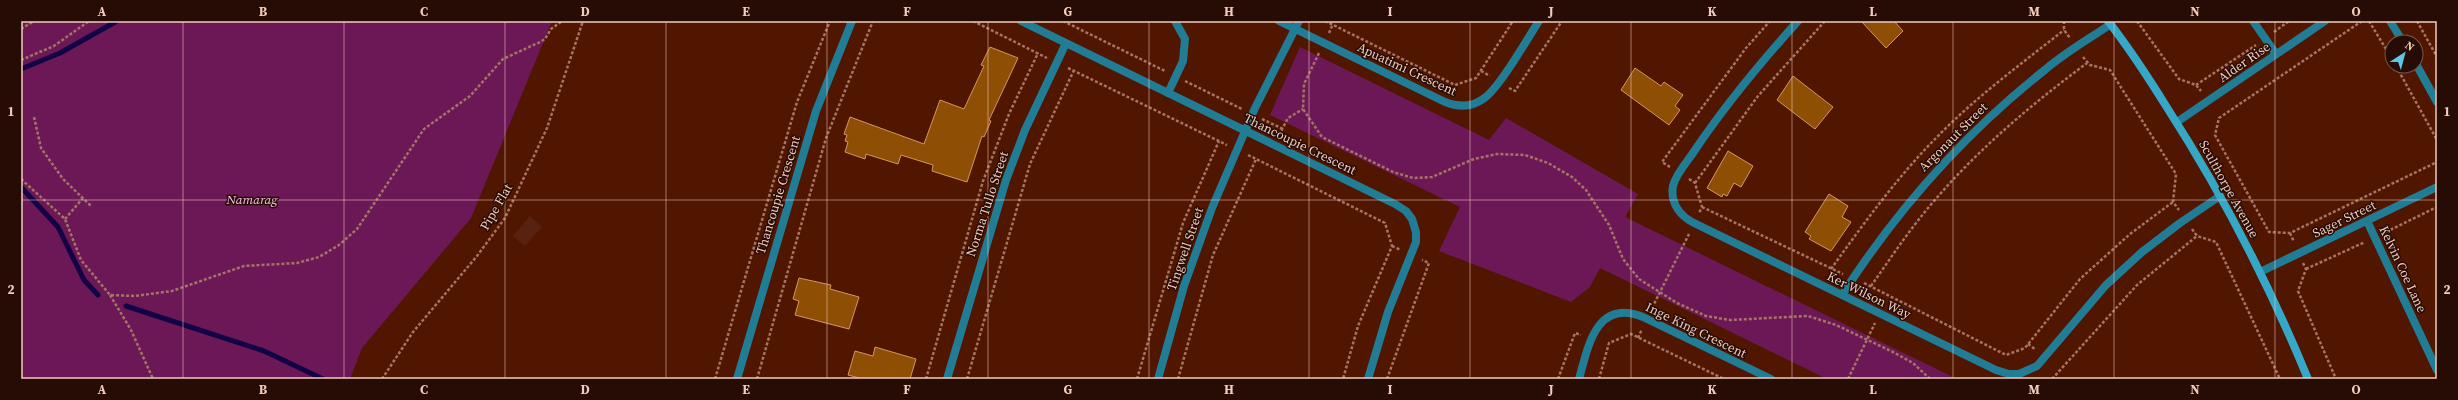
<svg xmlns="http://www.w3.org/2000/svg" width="2458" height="400" font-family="'Source Serif 4',serif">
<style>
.built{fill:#57220f}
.green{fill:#6c1856}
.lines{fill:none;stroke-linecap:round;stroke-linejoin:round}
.stream{stroke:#120246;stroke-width:5}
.building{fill:#8e4f05;stroke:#d09766}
.path{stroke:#a57564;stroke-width:2.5;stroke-dasharray:3 2;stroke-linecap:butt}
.lane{stroke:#217d96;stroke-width:8}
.street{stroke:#217d96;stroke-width:8}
.secondary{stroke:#35a8c7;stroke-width:8}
.grid{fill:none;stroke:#f2cbbe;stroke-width:1;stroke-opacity:0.55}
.labels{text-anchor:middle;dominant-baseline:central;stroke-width:3;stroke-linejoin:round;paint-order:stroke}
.street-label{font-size:13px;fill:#f2cbbe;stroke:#260c04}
.park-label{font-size:13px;font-style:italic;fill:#f2c1e0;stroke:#260c04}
.neatline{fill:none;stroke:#f2cbbe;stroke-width:1.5}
.grid-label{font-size:13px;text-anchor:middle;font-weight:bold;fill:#f2cbbe}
</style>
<rect width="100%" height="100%" fill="#511600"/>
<!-- built -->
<path class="built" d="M 530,216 L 542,227 L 525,246 L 513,236 Z"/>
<!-- green -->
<path class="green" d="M 21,21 L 552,21 L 471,218 L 362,348 L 350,379 L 21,379 Z
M 1300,47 L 1489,140 L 1506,118 L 1638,194 L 1625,217 L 1957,379 L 1827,379 L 1600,268 L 1590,287 L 1571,302 L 1439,251 L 1460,207 L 1270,115 Z"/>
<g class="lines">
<!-- stream -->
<path class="stream" d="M 21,69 L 60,53 L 117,21
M 21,187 L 58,227 L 84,280 L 98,295
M 126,306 L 264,351 L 323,379"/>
</g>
<!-- building -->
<path class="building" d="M 1861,21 L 1894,21 L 1903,31 L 1886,48 Z
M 990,47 L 1018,58 L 989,120 L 991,121 L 984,137 L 982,136 L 967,182 L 932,171 L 933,165 L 901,155 L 898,164 L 866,154 L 865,159 L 845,152 L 848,142 L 845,141 L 847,135 L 844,134 L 850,117 L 924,144 L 940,100 L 964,109 L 984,66 L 981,65 Z
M 1635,68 L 1661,86 L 1664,82 L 1683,95 L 1675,106 L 1680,110 L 1669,125 L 1621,90 Z
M 1793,76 L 1833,107 L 1815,129 L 1777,100 Z
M 1728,151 L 1753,166 L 1741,187 L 1734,183 L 1727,196 L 1723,194 L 1722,197 L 1707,188 Z
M 1829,194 L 1848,206 L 1842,217 L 1851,222 L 1831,251 L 1809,239 L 1811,236 L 1805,232 Z
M 799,278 L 831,285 L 830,289 L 859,297 L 849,329 L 795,315 L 799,301 L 793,299 Z
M 875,347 L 916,359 L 910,379 L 863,379 L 848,375 L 855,351 L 873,356 Z"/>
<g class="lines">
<!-- path -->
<path class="path" d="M 973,21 L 1047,58
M 1063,21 L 1165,71
M 1325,21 L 1455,85 L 1476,78 L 1513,21
M 2064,21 L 2064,30 L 2070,38
M 2137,21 L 2179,79 L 2196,85 L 2201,91
M 2362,21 L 2219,118 L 2215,135 L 2269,232 L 2290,233 L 2437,162
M 2369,21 L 2392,59
M 2417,21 L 2437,57
M 21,29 L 34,21
M 2274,32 L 2289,21
M 1329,33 L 1332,26
M 1319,53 L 1304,84 L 1303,109 L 1322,137 L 1393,172 L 1413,178 L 1432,177 L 1474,159 L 1497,154 L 1525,155 L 1548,163 L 1572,177 L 1586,190 L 1609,225 L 1623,259 L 1639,279 L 1677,303 L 1706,316 L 1730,320 L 1808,316 L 1836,325 L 1893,352 L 1913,363 L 1930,379
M 2083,57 L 2090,65 L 2110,70 L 2176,174 L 2173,202 L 2179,210
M 21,60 L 54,46 L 89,21
M 2396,66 L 2437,140
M 1068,68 L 1227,145
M 1481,71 L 1490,76
M 1185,81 L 1242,109
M 2196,85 L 2256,45
M 1509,88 L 1515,91 L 1562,21
M 34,117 L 41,148 L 63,179 L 91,206
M 1262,119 L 1283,129
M 1279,135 L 1288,118 L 1303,109
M 1248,155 L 1385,223 L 1392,246 L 1358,326 L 1343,379
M 1670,167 L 1662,162 L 1746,48 L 1770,21
M 21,179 L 65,219 L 81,260 L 110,295 L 135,296 L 172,291 L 244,266 L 297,263 L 319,257 L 339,245 L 357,229 L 424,129 L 470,96 L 503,59 L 540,42 L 545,39 L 551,29 L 562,21
M 1689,179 L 1695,183 L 1702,207 L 1699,213
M 1695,183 L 1758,96 L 1825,21
M 1702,207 L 1843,274
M 65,219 L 83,198
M 2192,229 L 2197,236 L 2216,242 L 2280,379
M 2386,232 L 2437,207
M 2290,233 L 2294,242
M 1392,246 L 1401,250
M 2303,263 L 2306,269 L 2298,291 L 2336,379
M 1831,269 C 1864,223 1898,176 1938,136 C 1976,97 2021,64 2064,30
M 2306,269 L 2365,242
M 1864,283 L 2006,355 L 2025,348 L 2080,279 L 2130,234 L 2173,202
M 1871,286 C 1888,262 1905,236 1924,213 C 1971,155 2028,107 2087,63
M 110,295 L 131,330 L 153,379
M 1652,308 L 1689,234
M 1638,338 L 1642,329
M 2028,344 L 2036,350
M 97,379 L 115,379
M 382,379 L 413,332 L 477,256 L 505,218 L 547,128 L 583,21
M 715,379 L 797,102 L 830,21
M 757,379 L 826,138 L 873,21
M 926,379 L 983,181 L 1009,114 L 1038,53
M 967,379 L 1030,164 L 1074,70
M 1137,379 L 1183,223 L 1219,141
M 1178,379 L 1213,255 L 1256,159
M 1387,379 L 1429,263 L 1422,260
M 1558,379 L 1575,333 L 1581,335
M 1599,379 L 1609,343 L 1631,334 L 1724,379
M 1848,379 L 1875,323
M 2052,379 L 2137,285 L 2197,236"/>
<!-- lane -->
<path class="lane" d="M 1168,93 L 1183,61 L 1185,39 L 1175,21"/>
<!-- street -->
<path class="street" d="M 1021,21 L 1395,204 L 1406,211 L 1412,219 L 1416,232 L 1416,242 L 1388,312 L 1368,379
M 1279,21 L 1445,102 C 1458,107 1472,107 1483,99 C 1499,89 1527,39 1539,21
M 1798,21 C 1761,62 1726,104 1695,150 C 1688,161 1676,173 1673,186 C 1670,203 1680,216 1694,223 L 1996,370 L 2009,374 L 2019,374 L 2037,366 L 2106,285 L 2142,252 L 2180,223 L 2220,196
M 2253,21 L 2276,54
M 2390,21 L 2403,42
M 2416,64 L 2437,102
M 2177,122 L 2325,21
M 2367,221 L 2437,370
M 2260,272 L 2437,187
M 1842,295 C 1898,208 1965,133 2046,69 C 2066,52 2089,39 2111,24
M 737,379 L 816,111 L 852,21
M 947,379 L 1006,180 L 1025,130 L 1066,43
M 1158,379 L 1184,286 L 1212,208 L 1255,108 L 1299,21
M 1579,379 C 1588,347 1596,298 1643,317 L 1771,379"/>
<!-- secondary -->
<path class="secondary" d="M 2108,21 C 2129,48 2148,77 2166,106 C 2222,193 2269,284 2308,379"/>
</g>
<!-- grid -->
<path class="grid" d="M 183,21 L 183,379M 344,21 L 344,379M 505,21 L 505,379M 666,21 L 666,379M 827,21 L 827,379M 988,21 L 988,379M 1149,21 L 1149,379M 1309,21 L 1309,379M 1470,21 L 1470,379M 1631,21 L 1631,379M 1792,21 L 1792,379M 1953,21 L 1953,379M 2114,21 L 2114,379M 2275,21 L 2275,379M 21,200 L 2437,200"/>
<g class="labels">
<!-- street labels -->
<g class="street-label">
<text transform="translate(2244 62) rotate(-35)">Alder Rise</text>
<text transform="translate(1407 69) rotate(25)">Apuatimi Crescent</text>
<text transform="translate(1953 137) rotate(-45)">Argonaut Street</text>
<text transform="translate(1300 144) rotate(26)">Thancoupie Crescent</text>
<text transform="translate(2229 189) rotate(61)">Sculthorpe Avenue</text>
<text transform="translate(778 195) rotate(-73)">Thancoupie Crescent</text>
<text transform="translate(987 204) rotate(-72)">Norma Tullo Street</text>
<text transform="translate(496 207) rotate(-60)">Pipe Flat</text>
<text transform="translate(2344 219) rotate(-26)">Sager Street</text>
<text transform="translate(1185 249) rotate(-71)">Tingwell Street</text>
<text transform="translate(2403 269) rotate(65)">Kelvin Coe Lane</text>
<text transform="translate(1869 295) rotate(26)">Ker Wilson Way</text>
<text transform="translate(1696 330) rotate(26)">Inge King Crescent</text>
</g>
<!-- park labels -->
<g class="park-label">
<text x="252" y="199">Namarag</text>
</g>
</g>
<!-- border -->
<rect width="2458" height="400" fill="none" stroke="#260c04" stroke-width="44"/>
<!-- north arrow -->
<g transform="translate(2404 54) rotate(36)"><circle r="19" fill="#260c04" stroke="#78584e"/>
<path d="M0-3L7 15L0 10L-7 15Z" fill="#5cc7e7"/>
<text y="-6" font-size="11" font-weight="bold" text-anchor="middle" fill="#f2cbbe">N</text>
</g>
<rect x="22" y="22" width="2414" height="356" class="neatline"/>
<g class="grid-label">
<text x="102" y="16">A</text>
<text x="263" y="16">B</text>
<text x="424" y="16">C</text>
<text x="585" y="16">D</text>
<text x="746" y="16">E</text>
<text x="907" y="16">F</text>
<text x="1068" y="16">G</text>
<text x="1229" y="16">H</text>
<text x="1390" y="16">I</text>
<text x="1551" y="16">J</text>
<text x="1712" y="16">K</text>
<text x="1873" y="16">L</text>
<text x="2034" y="16">M</text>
<text x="2195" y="16">N</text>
<text x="2356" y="16">O</text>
<text x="11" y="116">1</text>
<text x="2447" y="116">1</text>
<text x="11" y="294">2</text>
<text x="2447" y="294">2</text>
<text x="102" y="394">A</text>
<text x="263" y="394">B</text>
<text x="424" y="394">C</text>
<text x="585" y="394">D</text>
<text x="746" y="394">E</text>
<text x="907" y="394">F</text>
<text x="1068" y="394">G</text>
<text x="1229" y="394">H</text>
<text x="1390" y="394">I</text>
<text x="1551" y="394">J</text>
<text x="1712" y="394">K</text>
<text x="1873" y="394">L</text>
<text x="2034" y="394">M</text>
<text x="2195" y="394">N</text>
<text x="2356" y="394">O</text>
</g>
</svg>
